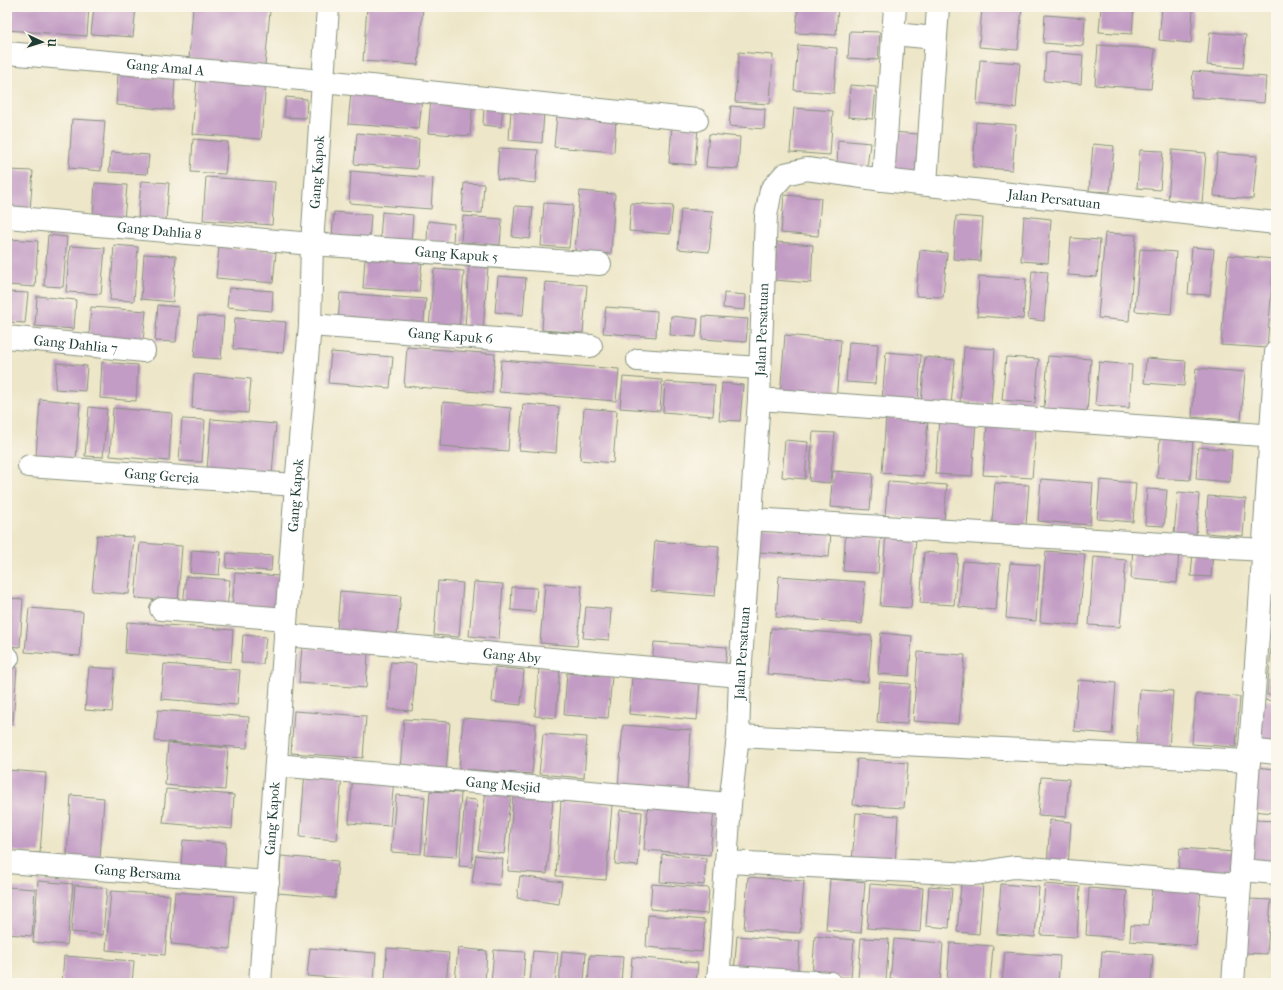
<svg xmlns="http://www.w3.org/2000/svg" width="1283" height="990" font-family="'IM FELL French Canon',serif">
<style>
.building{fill:#c29cc4}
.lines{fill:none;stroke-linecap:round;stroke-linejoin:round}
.street-casing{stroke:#86927e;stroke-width:24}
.street{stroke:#fff;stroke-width:22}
.labels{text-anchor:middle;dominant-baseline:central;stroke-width:3;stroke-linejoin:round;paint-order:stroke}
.street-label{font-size:14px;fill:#1f3d34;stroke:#fbf7ec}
</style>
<rect width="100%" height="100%" fill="#fbf7ec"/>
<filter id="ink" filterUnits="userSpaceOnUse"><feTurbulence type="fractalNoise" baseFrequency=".025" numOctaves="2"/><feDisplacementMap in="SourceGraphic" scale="8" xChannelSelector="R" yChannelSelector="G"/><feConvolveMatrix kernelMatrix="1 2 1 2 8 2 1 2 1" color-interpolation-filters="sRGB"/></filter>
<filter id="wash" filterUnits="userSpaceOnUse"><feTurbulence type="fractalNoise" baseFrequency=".012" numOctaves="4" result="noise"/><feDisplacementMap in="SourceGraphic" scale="16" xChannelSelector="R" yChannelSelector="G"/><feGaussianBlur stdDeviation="0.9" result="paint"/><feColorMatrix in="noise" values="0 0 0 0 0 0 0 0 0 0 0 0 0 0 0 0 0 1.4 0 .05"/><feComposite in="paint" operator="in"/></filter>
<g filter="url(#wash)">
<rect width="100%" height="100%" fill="#ede6c8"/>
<g id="blocks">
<!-- building -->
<path class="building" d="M 7,7 L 89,7 L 87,36 L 7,30 Z
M 94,7 L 136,7 L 133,37 L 91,34 Z
M 193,7 L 221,7 L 270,11 L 265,66 L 189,59 Z
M 367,7 L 423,7 L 418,65 L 363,61 Z
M 798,7 L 838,7 L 836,35 L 796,33 Z
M 982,7 L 1022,7 L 1018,50 L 979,47 Z
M 1063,7 L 1087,7 L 1086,10 L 1062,8 Z
M 1101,7 L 1134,7 L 1132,34 L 1099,32 Z
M 1162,7 L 1193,9 L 1191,43 L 1159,40 Z
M 1045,15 L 1085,18 L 1083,46 L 1043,43 Z
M 850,31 L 880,32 L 878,60 L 848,58 Z
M 1210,32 L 1246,35 L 1243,68 L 1207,65 Z
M 798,45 L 837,48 L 834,93 L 794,90 Z
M 1098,45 L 1155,49 L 1151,89 L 1095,85 Z
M 739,52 L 773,55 L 770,104 L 735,102 Z
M 1046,52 L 1083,55 L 1081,84 L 1044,81 Z
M 980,60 L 1020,63 L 1016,108 L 977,104 Z
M 1193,71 L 1266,77 L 1264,103 L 1191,97 Z
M 118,74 L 175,79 L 173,110 L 116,105 Z
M 197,78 L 266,83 L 261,139 L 192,134 Z
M 850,85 L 876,87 L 873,119 L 848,117 Z
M 351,92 L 422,98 L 419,129 L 348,124 Z
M 286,97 L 307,99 L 306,118 L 284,117 Z
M 431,98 L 473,101 L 470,136 L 428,133 Z
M 484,105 L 503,107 L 501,127 L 483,125 Z
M 731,106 L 765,109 L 764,129 L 729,126 Z
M 794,108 L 833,111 L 830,155 L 790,152 Z
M 511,110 L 544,112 L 542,143 L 509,140 Z
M 557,115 L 616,119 L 614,152 L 554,147 Z
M 72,119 L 105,121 L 101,171 L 69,168 Z
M 976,122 L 1016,125 L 1012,170 L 973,167 Z
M 672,126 L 698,128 L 695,165 L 669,163 Z
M 892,132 L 918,134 L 915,176 L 889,174 Z
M 357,133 L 419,139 L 417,169 L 354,164 Z
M 709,134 L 740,137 L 738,169 L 706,167 Z
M 193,139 L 228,142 L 225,174 L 191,172 Z
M 838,140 L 870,143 L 867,168 L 837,165 Z
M 1093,144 L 1114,146 L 1110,192 L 1089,191 Z
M 499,148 L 538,150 L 536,183 L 497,179 Z
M 1140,150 L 1163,151 L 1160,190 L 1137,188 Z
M 1172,150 L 1206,153 L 1202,203 L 1168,200 Z
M 111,152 L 149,155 L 147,174 L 109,172 Z
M 1217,153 L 1257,156 L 1253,199 L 1214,196 Z
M 8,170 L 33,171 L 30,211 L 7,209 Z
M 351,171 L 433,178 L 431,209 L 349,203 Z
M 206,177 L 275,182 L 272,225 L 203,220 Z
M 141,181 L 169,183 L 166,220 L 138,218 Z
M 95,183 L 127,185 L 124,220 L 93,218 Z
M 464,183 L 484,184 L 482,213 L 462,212 Z
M 580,191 L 615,194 L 611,254 L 575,251 Z
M 784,195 L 821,198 L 818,236 L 781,233 Z
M 544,203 L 573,205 L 569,248 L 541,246 Z
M 631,203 L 673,206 L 670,234 L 629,231 Z
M 515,206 L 533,207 L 530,239 L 512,237 Z
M 681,209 L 713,211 L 709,252 L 678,249 Z
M 334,212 L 371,215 L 369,240 L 332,237 Z
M 382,212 L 413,215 L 411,242 L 380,240 Z
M 463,216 L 502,219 L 500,245 L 461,242 Z
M 956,216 L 983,218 L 980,261 L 953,259 Z
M 1024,216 L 1051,219 L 1048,263 L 1021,261 Z
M 428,221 L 454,224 L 453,243 L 427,241 Z
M 1105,233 L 1136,235 L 1129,321 L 1098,318 Z
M 48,235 L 67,237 L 63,287 L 44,286 Z
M 1071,238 L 1100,240 L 1097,277 L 1068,275 Z
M 7,239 L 38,241 L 35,287 L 7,285 Z
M 777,242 L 813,245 L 811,283 L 774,280 Z
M 114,245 L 138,247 L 134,301 L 110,300 Z
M 70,246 L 105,248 L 101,294 L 66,292 Z
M 219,247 L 276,252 L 273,283 L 216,278 Z
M 1192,247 L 1214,249 L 1210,295 L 1188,294 Z
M 1140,249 L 1176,252 L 1171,314 L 1135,311 Z
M 920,250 L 947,253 L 943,297 L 916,296 Z
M 144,254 L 176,256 L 173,302 L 141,299 Z
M 1228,255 L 1274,259 L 1267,348 L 1221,345 Z
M 365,259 L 422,263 L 419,292 L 363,288 Z
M 469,265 L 488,266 L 483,330 L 465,328 Z
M 434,269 L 464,271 L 459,329 L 429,327 Z
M 1032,271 L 1048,272 L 1044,321 L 1028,319 Z
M 498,276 L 526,278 L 523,315 L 495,312 Z
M 979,276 L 1026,279 L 1023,319 L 977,316 Z
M 545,282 L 587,285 L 583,333 L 542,330 Z
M 229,288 L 273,291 L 272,311 L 227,307 Z
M 7,292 L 28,293 L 25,323 L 7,322 Z
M 340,293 L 426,299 L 423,330 L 338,323 Z
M 724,293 L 746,295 L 745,310 L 723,308 Z
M 37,296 L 76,300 L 74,329 L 35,326 Z
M 158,305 L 179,307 L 176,342 L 155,341 Z
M 91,307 L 146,311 L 143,341 L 89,337 Z
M 606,307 L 657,311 L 656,337 L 603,333 Z
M 198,316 L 224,317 L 221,359 L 194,357 Z
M 671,316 L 698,319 L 696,337 L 670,335 Z
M 703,316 L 748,319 L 746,342 L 702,339 Z
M 235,318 L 286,322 L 283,353 L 233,349 Z
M 785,335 L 841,340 L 836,401 L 780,396 Z
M 849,342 L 878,344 L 875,384 L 846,382 Z
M 407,347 L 495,354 L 492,393 L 404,386 Z
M 964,347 L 995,349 L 991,404 L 960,402 Z
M 331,352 L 393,357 L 390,388 L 328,383 Z
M 886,352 L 921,355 L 918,404 L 882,401 Z
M 1048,356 L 1091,359 L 1087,412 L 1044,409 Z
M 925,357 L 955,360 L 951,406 L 921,404 Z
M 1006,357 L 1039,359 L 1035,403 L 1002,400 Z
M 1146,358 L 1186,361 L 1184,386 L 1144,383 Z
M 501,360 L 619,369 L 616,401 L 499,392 Z
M 102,362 L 138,365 L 136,401 L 100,398 Z
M 1099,362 L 1132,365 L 1129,408 L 1095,405 Z
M 57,363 L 87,366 L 85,391 L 55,389 Z
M 1196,368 L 1245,372 L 1241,421 L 1192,417 Z
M 194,374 L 251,379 L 248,413 L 192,408 Z
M 623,377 L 662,380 L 660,411 L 620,408 Z
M 665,382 L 715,385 L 713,416 L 663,412 Z
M 722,383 L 743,385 L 740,421 L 719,420 Z
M 40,399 L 80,403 L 76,459 L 36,456 Z
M 443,402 L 511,408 L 508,451 L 440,446 Z
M 523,404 L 559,407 L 556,453 L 519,450 Z
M 89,407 L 107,409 L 103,457 L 85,456 Z
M 113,408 L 172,413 L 169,461 L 110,456 Z
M 584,408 L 617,411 L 613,463 L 580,460 Z
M 886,417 L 928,420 L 923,476 L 882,473 Z
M 939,418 L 976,421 L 972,476 L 935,474 Z
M 182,419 L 205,420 L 202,462 L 179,461 Z
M 211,419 L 276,424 L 272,475 L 207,470 Z
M 987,425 L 1036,429 L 1032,478 L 983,475 Z
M 813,432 L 835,433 L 830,483 L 809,481 Z
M 1160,439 L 1193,441 L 1190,480 L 1157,478 Z
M 785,440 L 808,442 L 805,479 L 782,477 Z
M 1198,447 L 1232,450 L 1230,482 L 1196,479 Z
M 833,471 L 873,474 L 870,510 L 830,507 Z
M 1041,479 L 1093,483 L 1090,525 L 1038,521 Z
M 1100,480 L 1136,483 L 1133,522 L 1097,519 Z
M 888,481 L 947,485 L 944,520 L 885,516 Z
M 995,483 L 1029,485 L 1026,525 L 992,522 Z
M 1147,489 L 1167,490 L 1164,526 L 1145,525 Z
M 1178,492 L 1199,494 L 1196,536 L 1174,534 Z
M 1208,496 L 1246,499 L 1243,536 L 1205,533 Z
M 761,527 L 831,533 L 829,557 L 759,552 Z
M 846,530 L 881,533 L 878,573 L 843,571 Z
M 886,534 L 916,537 L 911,608 L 880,606 Z
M 97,535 L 134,537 L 129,594 L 92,591 Z
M 655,541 L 719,546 L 715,596 L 651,591 Z
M 140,543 L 182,546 L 178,601 L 135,598 Z
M 1133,546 L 1179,549 L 1177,583 L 1131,579 Z
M 192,550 L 221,552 L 219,575 L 190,573 Z
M 1046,551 L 1085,554 L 1079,625 L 1040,622 Z
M 924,552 L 958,555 L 954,605 L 920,603 Z
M 1193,552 L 1213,553 L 1211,577 L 1191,576 Z
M 227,553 L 272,556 L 271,571 L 226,568 Z
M 1094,557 L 1126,560 L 1120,627 L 1089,625 Z
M 1270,558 L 1276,558 L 1276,589 L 1268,588 Z
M 963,561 L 1000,564 L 996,610 L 959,607 Z
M 1010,563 L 1040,565 L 1036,621 L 1006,618 Z
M 235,573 L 280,576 L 277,612 L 232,608 Z
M 186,576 L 230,580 L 227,609 L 183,606 Z
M 779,576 L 865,582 L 862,624 L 776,617 Z
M 438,581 L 463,583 L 459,637 L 434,635 Z
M 474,582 L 503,584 L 499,639 L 469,636 Z
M 545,583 L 582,586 L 577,646 L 540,643 Z
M 512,587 L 537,588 L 535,612 L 511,610 Z
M 340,591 L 401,596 L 397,635 L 337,630 Z
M 7,598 L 23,599 L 20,647 L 7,646 Z
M 586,607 L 611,609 L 609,640 L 583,638 Z
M 29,608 L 83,612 L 80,656 L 25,652 Z
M 127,622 L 233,630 L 231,662 L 125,653 Z
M 771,628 L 872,636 L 868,682 L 767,674 Z
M 881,633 L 912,636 L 909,676 L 878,674 Z
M 243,635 L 266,637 L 263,664 L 241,663 Z
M 654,642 L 727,647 L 725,669 L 652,664 Z
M 302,647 L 368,652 L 366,688 L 299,683 Z
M 1271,649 L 1276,649 L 1276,695 L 1267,695 Z
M 918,652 L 965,655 L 959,724 L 913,721 Z
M 391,662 L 416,664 L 412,711 L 388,709 Z
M 164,664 L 240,670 L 237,705 L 161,699 Z
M 7,666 L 17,667 L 13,724 L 7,723 Z
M 89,667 L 115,669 L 112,712 L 85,710 Z
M 495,667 L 524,670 L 521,705 L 492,702 Z
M 539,667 L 560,669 L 556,718 L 535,716 Z
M 567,673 L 612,677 L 608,718 L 564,715 Z
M 632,677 L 700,682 L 697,720 L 629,714 Z
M 1078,680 L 1116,683 L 1112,734 L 1074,731 Z
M 880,682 L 910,684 L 907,724 L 877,722 Z
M 1140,689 L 1173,691 L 1169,748 L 1136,746 Z
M 1196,694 L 1240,697 L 1236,747 L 1192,744 Z
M 1260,700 L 1276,701 L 1276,749 L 1257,748 Z
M 158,710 L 249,717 L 247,748 L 155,741 Z
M 294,711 L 366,716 L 363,758 L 291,753 Z
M 463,718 L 536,724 L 532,774 L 459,769 Z
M 404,719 L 450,722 L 446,773 L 400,769 Z
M 623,725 L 691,730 L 687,792 L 618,787 Z
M 543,734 L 587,737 L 584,778 L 539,774 Z
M 168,743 L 228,748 L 225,790 L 165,785 Z
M 857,759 L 908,763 L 904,808 L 853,805 Z
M 1254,767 L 1276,769 L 1276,813 L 1250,811 Z
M 7,770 L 46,773 L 40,853 L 7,851 Z
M 305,771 L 342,774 L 337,840 L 300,837 Z
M 353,774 L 394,778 L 390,826 L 349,823 Z
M 1041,777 L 1069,779 L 1066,817 L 1038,815 Z
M 166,789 L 234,795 L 232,829 L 163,823 Z
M 486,790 L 511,793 L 504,854 L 478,850 Z
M 430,791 L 461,793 L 457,857 L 425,855 Z
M 71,795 L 104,798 L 100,859 L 67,857 Z
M 396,795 L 425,797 L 421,854 L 391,852 Z
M 513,796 L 553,799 L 547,874 L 508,871 Z
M 465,799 L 477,800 L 472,867 L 459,866 Z
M 561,801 L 612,805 L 606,880 L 556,876 Z
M 648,805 L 714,810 L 710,855 L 644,850 Z
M 620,810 L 642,812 L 638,866 L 615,864 Z
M 856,813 L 898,816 L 895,866 L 852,862 Z
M 1050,820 L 1071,822 L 1068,867 L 1047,866 Z
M 1255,820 L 1276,821 L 1276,863 L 1252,861 Z
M 183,840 L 226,843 L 224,869 L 181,866 Z
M 1180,848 L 1235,852 L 1233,877 L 1178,873 Z
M 662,854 L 706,858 L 704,885 L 660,882 Z
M 476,855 L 503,859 L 500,885 L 472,882 Z
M 281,856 L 338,861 L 335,898 L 278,893 Z
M 520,876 L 562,882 L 559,904 L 517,898 Z
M 748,877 L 804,881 L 800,933 L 744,929 Z
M 830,879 L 865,882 L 861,933 L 826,930 Z
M 38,881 L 73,884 L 67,945 L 33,942 Z
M 961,883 L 983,884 L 979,934 L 957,932 Z
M 652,884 L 709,888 L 707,914 L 650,909 Z
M 870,884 L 923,888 L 920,932 L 867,928 Z
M 1001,884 L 1039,887 L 1035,937 L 997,934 Z
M 1045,884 L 1080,887 L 1077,937 L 1041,935 Z
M 75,885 L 107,888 L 103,935 L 71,932 Z
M 929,886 L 952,888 L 949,928 L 926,926 Z
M 7,887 L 35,889 L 32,936 L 7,934 Z
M 1089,888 L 1127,891 L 1123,938 L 1086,935 Z
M 1152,888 L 1201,889 L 1196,946 L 1130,941 L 1131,925 L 1149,926 Z
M 111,891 L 170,895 L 165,955 L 106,950 Z
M 175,892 L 234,896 L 230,949 L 171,944 Z
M 1250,899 L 1271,900 L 1267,954 L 1246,953 Z
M 648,915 L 705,920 L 702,952 L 646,947 Z
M 737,936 L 800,941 L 797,978 L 734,973 Z
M 815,936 L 854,940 L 851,978 L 812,975 Z
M 861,938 L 889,939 L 886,981 L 858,979 Z
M 894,939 L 943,943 L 940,983 L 890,979 Z
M 950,943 L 993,946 L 990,983 L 947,980 Z
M 310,948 L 376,953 L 374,981 L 307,976 Z
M 387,948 L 449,953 L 446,983 L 413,983 L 385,981 Z
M 458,948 L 487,951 L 485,983 L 455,982 Z
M 494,950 L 525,952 L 523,983 L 491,983 Z
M 533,951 L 558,953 L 555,983 L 530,983 Z
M 562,951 L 586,953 L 584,983 L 559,983 Z
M 1102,951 L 1153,955 L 1151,983 L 1100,983 Z
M 1005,952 L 1060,956 L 1058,983 L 1002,983 Z
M 590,955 L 623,957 L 621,983 L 588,983 Z
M 64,956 L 134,961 L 132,983 L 62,983 Z
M 632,957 L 698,963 L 696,983 L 630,983 Z"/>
</g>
</g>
<g filter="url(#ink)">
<use href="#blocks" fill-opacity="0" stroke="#86927e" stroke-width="1"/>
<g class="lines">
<defs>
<g id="street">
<path d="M 894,34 L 935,38"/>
<path id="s1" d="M 7,53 L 323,81 L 697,120"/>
<path d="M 883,180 L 895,7"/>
<path d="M 926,184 L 938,7"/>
<path id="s2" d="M 7,217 L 312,244 L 600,264"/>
<path id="s3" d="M 310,325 L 591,346"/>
<path id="s4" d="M 7,337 L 144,351"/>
<path d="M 638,360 L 760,368"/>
<path d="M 759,399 L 1276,436"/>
<path id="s5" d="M 29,466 L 296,485"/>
<path d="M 751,519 L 1263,550"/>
<path d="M 161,609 L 286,619"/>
<path id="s6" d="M 285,635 L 740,676"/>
<path d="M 7,658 L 8,658"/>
<path d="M 738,736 L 1249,761 L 1258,636 L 1276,352"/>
<path d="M 1249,750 L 1276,753"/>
<path d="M 1249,761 L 1241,870 L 1276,873"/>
<path id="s7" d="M 276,765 L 730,804"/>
<path id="s8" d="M 7,862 L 268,882"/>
<path d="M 726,862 L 973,874 C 988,873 1001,868 1016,867 L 1239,885"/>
<path d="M 718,976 L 830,983"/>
<path id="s9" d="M 260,983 L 296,485 L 310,325 L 312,244 L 328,7"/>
<path id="s10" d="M 718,983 L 730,804 L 738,736 L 740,676 L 759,399 L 766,216 L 771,190 L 785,174 L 807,169 L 883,180 L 1276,223"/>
<path d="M 1233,983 L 1241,871"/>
</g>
</defs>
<!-- street casing -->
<use href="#street" class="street-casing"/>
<!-- street -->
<use href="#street" class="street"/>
</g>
</g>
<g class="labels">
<!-- street labels -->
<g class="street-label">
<text stroke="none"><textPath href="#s1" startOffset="159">Gang Amal A</textPath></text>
<text stroke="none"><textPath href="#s9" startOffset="813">Gang Kapok</textPath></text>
<text stroke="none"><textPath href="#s10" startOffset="1088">Jalan Persatuan</textPath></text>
<text stroke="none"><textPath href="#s2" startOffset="153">Gang Dahlia 8</textPath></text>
<text stroke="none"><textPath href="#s2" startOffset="451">Gang Kapuk 5</textPath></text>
<text stroke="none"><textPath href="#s10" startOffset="655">Jalan Persatuan</textPath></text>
<text stroke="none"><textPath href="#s3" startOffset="141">Gang Kapuk 6</textPath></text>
<text stroke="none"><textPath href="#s4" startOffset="69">Gang Dahlia 7</textPath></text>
<text stroke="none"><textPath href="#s5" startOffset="133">Gang Gereja</textPath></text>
<text stroke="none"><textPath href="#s9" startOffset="489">Gang Kapok</textPath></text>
<text stroke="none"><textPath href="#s10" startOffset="331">Jalan Persatuan</textPath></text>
<text stroke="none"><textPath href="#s6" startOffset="228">Gang Aby</textPath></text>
<text stroke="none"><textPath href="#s7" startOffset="228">Gang Mesjid</textPath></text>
<text stroke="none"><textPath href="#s9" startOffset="165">Gang Kapok</textPath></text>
<text stroke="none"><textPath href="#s8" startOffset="131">Gang Bersama</textPath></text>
</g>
</g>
<!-- margin -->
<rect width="1283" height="990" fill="none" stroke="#fbf7ec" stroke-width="24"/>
<!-- north arrow -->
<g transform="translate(42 42) rotate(94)" stroke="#fbf7ec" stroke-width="3" paint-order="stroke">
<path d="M0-3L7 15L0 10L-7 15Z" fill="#1f3d34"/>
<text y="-6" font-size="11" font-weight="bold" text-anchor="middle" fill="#1f3d34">U</text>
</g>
</svg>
